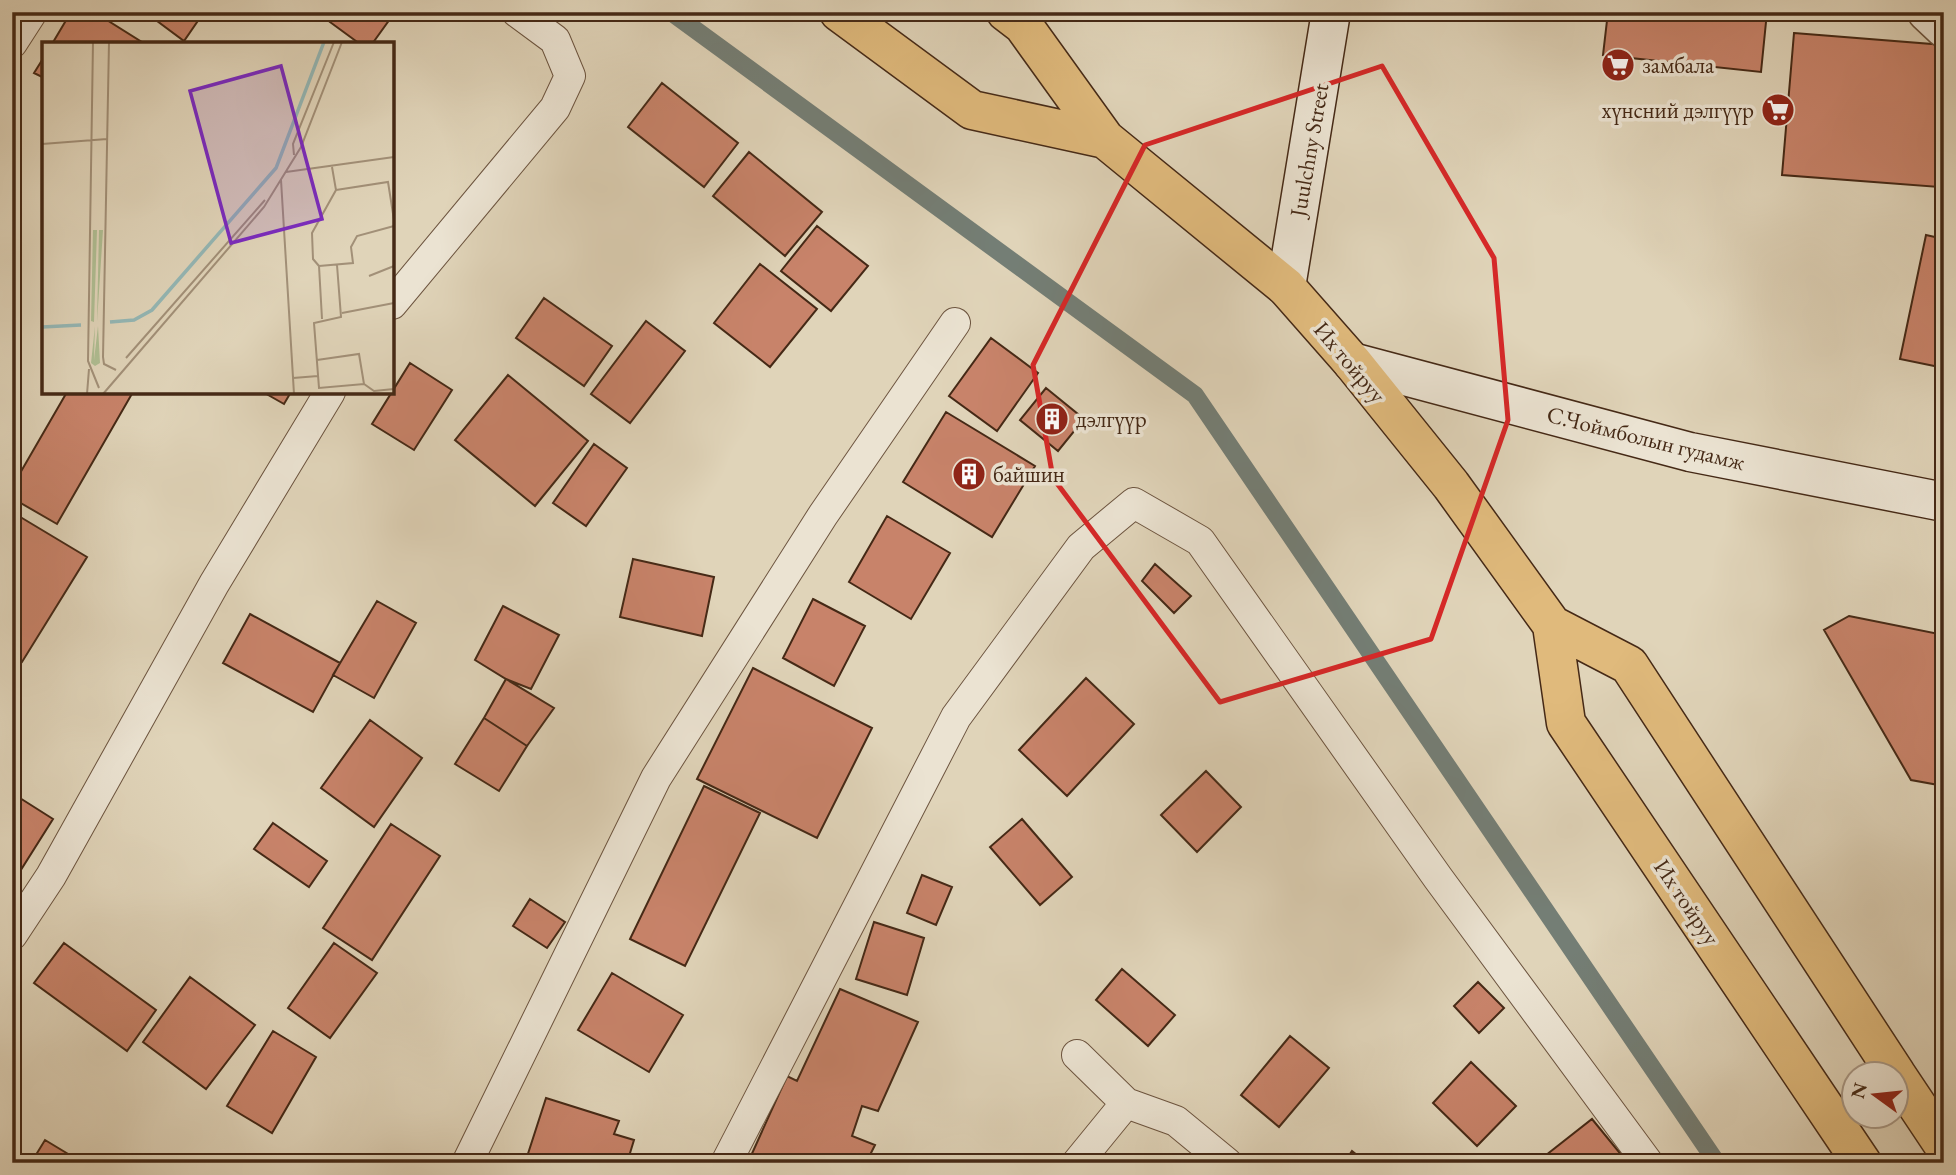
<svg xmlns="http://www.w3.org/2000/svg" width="1956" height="1175" font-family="'EB Garamond',serif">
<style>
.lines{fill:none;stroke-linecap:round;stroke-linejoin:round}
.stream{stroke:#747e75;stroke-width:18}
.building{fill:#c8836a;stroke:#452916;stroke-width:2}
.lane-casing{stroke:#6c543f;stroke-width:32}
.street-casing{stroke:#6c543f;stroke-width:41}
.secondary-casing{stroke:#452916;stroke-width:41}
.primary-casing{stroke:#452916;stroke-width:41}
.lane{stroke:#ebe3d2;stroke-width:30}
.street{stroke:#ebe3d2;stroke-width:38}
.secondary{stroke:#ebe3d2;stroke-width:38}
.primary{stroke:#e0ba7c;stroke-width:38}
.marked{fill:none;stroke:#d62828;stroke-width:5;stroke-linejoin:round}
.labels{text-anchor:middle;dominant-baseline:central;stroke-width:7;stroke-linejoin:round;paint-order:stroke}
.poi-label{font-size:23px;fill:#452916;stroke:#ebe3d2;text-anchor:start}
.street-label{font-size:23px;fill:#452916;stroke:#ebe3d2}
.inset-river{fill:none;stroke:#94b7b5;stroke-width:3.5}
.inset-road{fill:none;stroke:#a29078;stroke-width:2}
.view{fill:#7b2cbf;fill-opacity:0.15;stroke:#7b2cbf;stroke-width:3.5}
.inset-edge{fill:none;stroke:#452916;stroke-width:3.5}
</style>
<rect width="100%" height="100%" fill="#e0d4b9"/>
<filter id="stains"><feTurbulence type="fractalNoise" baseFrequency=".00286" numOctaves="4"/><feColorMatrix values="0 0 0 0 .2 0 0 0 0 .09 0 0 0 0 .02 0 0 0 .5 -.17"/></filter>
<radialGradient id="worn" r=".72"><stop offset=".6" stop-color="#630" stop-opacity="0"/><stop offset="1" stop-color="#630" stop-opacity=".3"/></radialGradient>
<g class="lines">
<!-- stream -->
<path class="stream" d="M 671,12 L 1195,395 L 1717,1163"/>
</g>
<!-- building -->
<path class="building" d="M 71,12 L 94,12 L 145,44 L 52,44 Z
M 145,12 L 204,12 L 184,41 Z
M 321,12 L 395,12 L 372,44 L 360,44 L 319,14 Z
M 1608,12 L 1767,12 L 1761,72 L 1603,55 Z
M 1794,33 L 1944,45 L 1944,139 L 1939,187 L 1782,175 Z
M 44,57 L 44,78 L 34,73 Z
M 662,83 L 738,143 L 704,187 L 628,127 Z
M 749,152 L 822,212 L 785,256 L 713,196 Z
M 817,226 L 868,266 L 831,311 L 781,271 Z
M 1926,235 L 1944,239 L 1944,368 L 1900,359 Z
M 760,264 L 817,309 L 770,367 L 714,323 Z
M 544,298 L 612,346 L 584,386 L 516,338 Z
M 646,321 L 685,351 L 630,423 L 591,394 Z
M 991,338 L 1038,373 L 997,431 L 949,396 Z
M 410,363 L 452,390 L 414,450 L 372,424 Z
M 508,375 L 588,441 L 535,506 L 455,440 Z
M 1046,388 L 1084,419 L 1058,451 L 1020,420 Z
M 67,392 L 133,392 L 57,524 L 12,498 L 12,487 Z
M 263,392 L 291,392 L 284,404 Z
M 946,412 L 1035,466 L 992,537 L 903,482 Z
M 594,444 L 627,468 L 586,526 L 553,503 Z
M 12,512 L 87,557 L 22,662 L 12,656 Z
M 887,516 L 950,553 L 911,619 L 849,582 Z
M 633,559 L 714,577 L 702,636 L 620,617 Z
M 1155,564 L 1191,596 L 1174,613 L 1142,581 Z
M 813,599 L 865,626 L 834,686 L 783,658 Z
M 377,601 L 416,623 L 374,698 L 333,675 Z
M 503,606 L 559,635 L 531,689 L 506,679 L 475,660 Z
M 250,614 L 340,663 L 313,712 L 223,663 Z
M 1849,616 L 1944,635 L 1944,786 L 1911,780 L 1824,630 Z
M 753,668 L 872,728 L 817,838 L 697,779 Z
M 1086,678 L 1134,724 L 1067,796 L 1019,750 Z
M 506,679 L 554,708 L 527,746 L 484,718 Z
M 484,718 L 527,746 L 499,791 L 455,764 Z
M 370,720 L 422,758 L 374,827 L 321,788 Z
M 1206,771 L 1241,807 L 1197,852 L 1161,815 Z
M 704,786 L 760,813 L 685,966 L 630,939 Z
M 12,793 L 53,819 L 12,884 Z
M 1022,819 L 1072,877 L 1040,905 L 990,847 Z
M 273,823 L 327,861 L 309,887 L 254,849 Z
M 391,824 L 440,856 L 372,960 L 323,928 Z
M 922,875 L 952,887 L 936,925 L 907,913 Z
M 530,899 L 565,922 L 547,948 L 513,926 Z
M 874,922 L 924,938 L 907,995 L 856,979 Z
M 64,943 L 156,1010 L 127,1051 L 34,983 Z
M 334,943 L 377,973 L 330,1038 L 288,1008 Z
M 1122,969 L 1175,1015 L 1148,1046 L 1096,1000 Z
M 612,973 L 683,1015 L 649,1072 L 578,1030 Z
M 190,977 L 255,1025 L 206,1089 L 143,1042 Z
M 1478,982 L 1504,1008 L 1479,1033 L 1454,1006 Z
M 840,989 L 918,1022 L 878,1111 L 862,1106 L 852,1136 L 875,1145 L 866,1163 L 854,1163 L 841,1158 L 839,1163 L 763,1163 L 750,1158 L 787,1076 L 797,1081 Z
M 273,1031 L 316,1057 L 272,1133 L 227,1106 Z
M 1290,1036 L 1329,1068 L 1279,1127 L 1241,1095 Z
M 1471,1062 L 1516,1106 L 1477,1146 L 1433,1103 Z
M 546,1098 L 619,1121 L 614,1134 L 634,1140 L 627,1163 L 525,1163 Z
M 1592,1119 L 1628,1163 L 1543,1163 L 1541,1159 Z
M 45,1140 L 83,1163 L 31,1163 Z
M 1352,1151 L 1367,1163 L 1344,1163 Z"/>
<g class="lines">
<defs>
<path id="lane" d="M 12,43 L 32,12
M 392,304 L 555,108 L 570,76 L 555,40 L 517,12
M 12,935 L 51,876 L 214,584 L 330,392
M 1077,1055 L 1126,1103 L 1176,1121 L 1227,1163
M 467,1163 L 656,778 L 823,515 L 955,323
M 726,1163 L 956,717 L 1081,547 L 1134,503 L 1200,541 L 1438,878 L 1648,1163
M 1077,1163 L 1126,1103"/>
<path id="street" d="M 1927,12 L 1944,28"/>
<path id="secondary" d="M 1286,287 L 1331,12
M 1352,362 L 1690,452 L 1944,502"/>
<path id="primary" d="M 839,12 L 972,110 L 1105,139
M 1006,12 L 1023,25 L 1105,139 L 1286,287 L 1352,362 L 1451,485 L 1552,625 L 1629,665 L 1896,1074
M 1552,625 L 1566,723 L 1862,1163
M 1896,1074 L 1944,1146"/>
</defs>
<!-- lane casing -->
<use href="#lane" class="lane-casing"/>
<!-- street casing -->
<use href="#street" class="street-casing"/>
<!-- secondary casing -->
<use href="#secondary" class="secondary-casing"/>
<!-- primary casing -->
<use href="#primary" class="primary-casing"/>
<!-- lane -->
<use href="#lane" class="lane"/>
<!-- street -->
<use href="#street" class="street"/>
<!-- secondary -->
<use href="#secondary" class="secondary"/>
<!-- primary -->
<use href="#primary" class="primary"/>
</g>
<!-- marked area -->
<path class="marked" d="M 1382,66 L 1494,258 L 1508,420 L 1431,639 L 1220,702 L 1053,478 L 1033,365 L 1145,145 Z"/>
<!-- icons -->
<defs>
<symbol id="supermarket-disc" viewBox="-11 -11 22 22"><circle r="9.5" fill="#8f2418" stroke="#ebe3d2"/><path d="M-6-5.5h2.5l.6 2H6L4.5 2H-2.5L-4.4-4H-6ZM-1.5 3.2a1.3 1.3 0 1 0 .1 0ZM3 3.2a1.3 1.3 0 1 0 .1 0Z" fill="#fff"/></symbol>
<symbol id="building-disc" viewBox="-11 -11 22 22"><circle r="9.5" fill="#8f2418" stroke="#ebe3d2"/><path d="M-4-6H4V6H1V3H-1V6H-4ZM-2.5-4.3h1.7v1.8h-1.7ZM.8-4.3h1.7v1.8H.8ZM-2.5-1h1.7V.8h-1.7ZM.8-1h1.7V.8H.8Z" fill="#fff"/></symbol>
</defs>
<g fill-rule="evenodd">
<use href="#supermarket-disc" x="1599" y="46" width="38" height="38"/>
<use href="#supermarket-disc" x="1759" y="91" width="38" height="38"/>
<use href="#building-disc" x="1033" y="400" width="38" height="38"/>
<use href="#building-disc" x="950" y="455" width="38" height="38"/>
</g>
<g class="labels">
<!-- poi labels -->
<g class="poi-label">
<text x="1642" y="65">замбала</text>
<text x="1754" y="110" text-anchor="end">хүнсний дэлгүүр</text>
<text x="1076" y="419">дэлгүүр</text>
<text x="993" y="474">байшин</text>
</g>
<!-- street labels -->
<g class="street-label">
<text transform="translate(1309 150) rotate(-80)">Juulchny Street</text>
<text transform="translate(1350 362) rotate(50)">Их тойруу</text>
<text transform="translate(1646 438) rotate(14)">С.Чоймболын гудамж</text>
<text transform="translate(1687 902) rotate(56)">Их тойруу</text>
</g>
</g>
<!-- overview -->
<g transform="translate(42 42)">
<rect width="352" height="352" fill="#e0d4b9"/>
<path d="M 51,188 L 55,188 L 52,280 L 49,279 ZM 57,188 L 61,188 L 55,280 ZM 53,284 L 52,318 L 56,284 L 58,321 L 53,324 L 49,321 Z" fill="#afbd92"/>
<path class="inset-river" d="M 68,280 L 92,278 L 110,268 L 234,126 L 282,0M 0,285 L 39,283"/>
<path class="inset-road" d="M 51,0 L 46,319 L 57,346M 67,0 L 61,315 L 62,322 L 74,328M 0,102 L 65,97M 252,113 L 251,102 L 292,0M 0,122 L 0,151M 244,130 L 352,115M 239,138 L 252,352M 294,148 L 346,140 L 352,178M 295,223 L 299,275 L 272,281 L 277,346 L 322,342 L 332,349 L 352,347M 277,224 L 311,221 L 309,205 L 315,194 L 352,184M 327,234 L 352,224M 300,271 L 352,261M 280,277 L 277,224 L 271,217 L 270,191 L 294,148 L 290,125M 84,316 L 223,158M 275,318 L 317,312 L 322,342M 251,336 L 276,334M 45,352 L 47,327M 61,352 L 222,165 L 259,105 L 300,0"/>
<path class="view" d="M 239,24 L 280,177 L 189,201 L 148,49 Z"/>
<rect width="352" height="352" class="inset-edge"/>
</g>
<!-- margin -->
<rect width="1956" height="1175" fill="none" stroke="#e0d4b9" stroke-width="42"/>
<rect x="14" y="14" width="1928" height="1147" fill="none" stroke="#452916" stroke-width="3.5"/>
<rect x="21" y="21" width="1914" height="1133" fill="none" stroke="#452916" stroke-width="2"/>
<!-- north arrow -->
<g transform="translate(1875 1095) rotate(285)"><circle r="33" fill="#ebe3d2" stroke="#a99987" stroke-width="2"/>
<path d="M0-5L12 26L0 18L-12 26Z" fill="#8f2418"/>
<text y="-10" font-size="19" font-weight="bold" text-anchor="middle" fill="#452916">N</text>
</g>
<rect width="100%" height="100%" filter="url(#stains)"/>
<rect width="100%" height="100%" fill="url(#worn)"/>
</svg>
